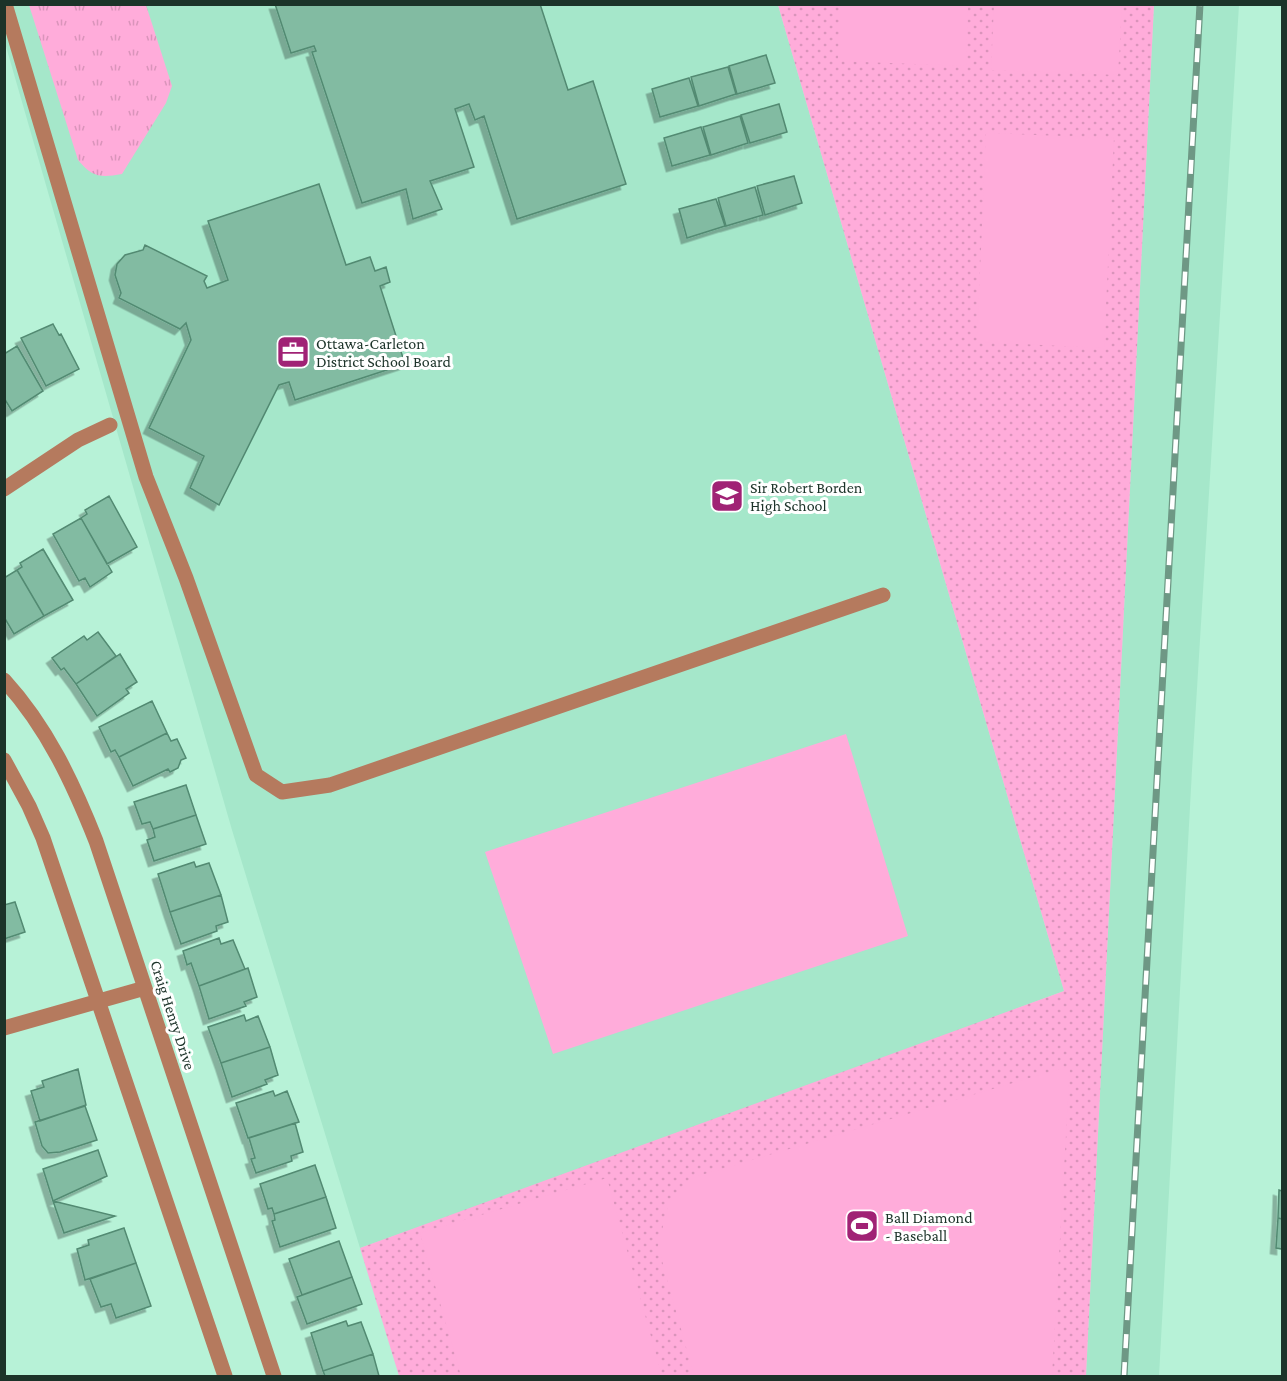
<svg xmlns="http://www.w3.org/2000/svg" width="1287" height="1381" font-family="'Crimson Pro',serif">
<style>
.built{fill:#a5e7ca}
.grass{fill:url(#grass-tufts)}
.park{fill:url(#park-dots)}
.pitch{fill:#ffacda}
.building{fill:#82bba2;stroke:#528a72;stroke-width:1.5;filter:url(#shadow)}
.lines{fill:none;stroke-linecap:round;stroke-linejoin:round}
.minor{stroke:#b57a5e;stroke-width:15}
.rail-casing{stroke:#6e9885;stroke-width:7}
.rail{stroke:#fff;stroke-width:4.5;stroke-dasharray:14;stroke-linecap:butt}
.labels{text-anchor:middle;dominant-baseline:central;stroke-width:6;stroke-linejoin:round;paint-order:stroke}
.poi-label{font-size:16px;fill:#1c3329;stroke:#fff;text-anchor:start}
.street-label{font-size:16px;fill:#1c3329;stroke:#fff}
</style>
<defs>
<pattern id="grass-tufts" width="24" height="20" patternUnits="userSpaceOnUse" patternTransform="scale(1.5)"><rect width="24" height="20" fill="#ffacda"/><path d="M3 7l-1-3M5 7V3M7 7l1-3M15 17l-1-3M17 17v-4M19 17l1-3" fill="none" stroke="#da94bb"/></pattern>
<pattern id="park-dots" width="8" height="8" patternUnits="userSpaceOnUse" patternTransform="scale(1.5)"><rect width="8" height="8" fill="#ffacda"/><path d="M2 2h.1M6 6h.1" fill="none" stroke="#da94bb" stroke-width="1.8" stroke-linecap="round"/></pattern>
<filter id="shadow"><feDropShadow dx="-5.5" dy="5.5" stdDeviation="0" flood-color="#0004"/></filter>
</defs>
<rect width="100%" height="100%" fill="#b7f2d7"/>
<!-- built -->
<path class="built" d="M 5,5 L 778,5 L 1064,991 L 642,1148 L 360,1248 L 232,830 L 5,43 Z
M 1154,5 L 1239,5 L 1192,770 L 1159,1376 L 1086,1376 Z"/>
<!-- grass -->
<path class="grass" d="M 29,5 L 146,5 L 172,86 L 166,103 L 122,174 C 100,178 92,177 78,160 Z"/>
<!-- park -->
<path class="park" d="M 778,5 L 1154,5 L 1086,1376 L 399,1376 L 360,1248 L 1064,991 Z"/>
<!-- pitch -->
<path class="pitch" d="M 840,5 L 968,5 L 966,66 L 838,61 Z
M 994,5 L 1122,5 L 1118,75 L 991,70 Z
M 986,133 L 1114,138 L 1104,348 L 977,342 Z
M 846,734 L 908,936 L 553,1054 L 485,852 Z
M 1070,1066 L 1052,1376 L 694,1376 L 658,1246 L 668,1206 L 698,1176 Z
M 607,1178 L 662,1376 L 461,1376 L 420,1233 Z"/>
<!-- building -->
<path class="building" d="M 275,4 L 540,4 L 568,90 L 593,81 L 626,184 L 517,219 L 484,116 L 475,120 L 469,104 L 455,109 L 474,167 L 430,181 L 442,209 L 413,219 L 406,189 L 362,203 L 312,52 L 316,51 L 314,46 L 291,53 Z
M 766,55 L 775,83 L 737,94 L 729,66 Z
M 728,67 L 736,94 L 699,106 L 691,77 Z
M 689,78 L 698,106 L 660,117 L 652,89 Z
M 779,104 L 787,132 L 750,143 L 741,115 Z
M 740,116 L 748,143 L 711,155 L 703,127 Z
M 701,127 L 710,155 L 672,166 L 664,138 Z
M 794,176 L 802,203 L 765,215 L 757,186 Z
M 319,184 L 346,265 L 370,257 L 375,271 L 386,267 L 390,282 L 380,286 L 405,364 L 295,400 L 289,382 L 279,385 L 219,505 L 190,488 L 204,456 L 149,428 L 191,340 L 186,323 L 180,329 L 119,298 L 121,293 L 115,275 L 117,264 L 125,255 L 143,250 L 145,245 L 207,276 L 204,281 L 207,288 L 228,280 L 208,221 Z
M 755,187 L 763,215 L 726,226 L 718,198 Z
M 716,199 L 725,226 L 687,238 L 679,209 Z
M 53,324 L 59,335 L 61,334 L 79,369 L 46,386 L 21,338 Z
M 17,346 L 43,391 L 12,411 L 4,398 L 4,354 Z
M 109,496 L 137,547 L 107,564 L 81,518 L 87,514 L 85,510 Z
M 81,518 L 112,572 L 90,587 L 85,578 L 79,581 L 53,534 Z
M 43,549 L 73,600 L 44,616 L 17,570 L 22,567 L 20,563 Z
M 17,570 L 44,616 L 14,634 L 4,617 L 4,578 Z
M 98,632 L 116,656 L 76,684 L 64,668 L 61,670 L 52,658 L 84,636 L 87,640 Z
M 120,654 L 137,682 L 126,689 L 129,693 L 97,716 L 76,684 Z
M 152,701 L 167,733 L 119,757 L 115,750 L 111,752 L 99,727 Z
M 167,733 L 171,741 L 177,739 L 186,758 L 181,760 L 178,768 L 170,772 L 168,769 L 133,786 L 119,757 Z
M 186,785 L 196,815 L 153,829 L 150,822 L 142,824 L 134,802 Z
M 196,815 L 206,844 L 154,861 L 147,840 L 155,837 L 153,829 Z
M 194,862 L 196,867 L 209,863 L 221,895 L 170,912 L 158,874 Z
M 221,895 L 228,922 L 216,926 L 217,931 L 181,944 L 170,912 Z
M 15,902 L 25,932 L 4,939 L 4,905 Z
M 219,938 L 221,944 L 233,940 L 245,969 L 199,986 L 191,963 L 187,965 L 183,951 Z
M 248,968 L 257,997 L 244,1002 L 246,1006 L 209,1019 L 199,986 Z
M 244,1015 L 246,1021 L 258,1016 L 270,1047 L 221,1063 L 208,1027 Z
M 270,1047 L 278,1075 L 265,1080 L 267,1084 L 232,1097 L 221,1063 Z
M 78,1069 L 86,1105 L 40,1121 L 31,1091 L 44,1087 L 42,1081 Z
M 273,1091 L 275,1096 L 287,1091 L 299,1122 L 248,1138 L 236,1103 Z
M 85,1106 L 97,1140 L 60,1152 L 48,1153 L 42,1146 L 35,1122 Z
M 295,1123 L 303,1152 L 291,1156 L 292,1161 L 256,1173 L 251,1159 L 255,1158 L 249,1138 Z
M 98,1150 L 107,1176 L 53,1201 L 43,1169 Z
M 315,1165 L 326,1197 L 274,1214 L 272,1208 L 268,1209 L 260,1184 Z
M 1279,1190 L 1282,1191 L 1282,1219 L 1278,1218 Z
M 326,1197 L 336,1228 L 280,1247 L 272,1221 L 275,1220 L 274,1214 Z
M 53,1201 L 115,1216 L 64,1233 Z
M 1278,1218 L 1282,1219 L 1282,1249 L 1276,1248 Z
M 124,1228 L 136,1263 L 85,1280 L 77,1249 L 89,1245 L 88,1240 Z
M 339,1241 L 352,1277 L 302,1295 L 289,1259 Z
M 136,1263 L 151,1306 L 116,1318 L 111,1304 L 101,1307 L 90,1279 Z
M 352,1277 L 362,1304 L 307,1324 L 297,1297 Z
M 346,1321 L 348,1326 L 361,1322 L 373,1354 L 323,1371 L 311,1333 Z
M 373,1354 L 379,1376 L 325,1376 L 323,1371 Z"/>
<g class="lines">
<!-- minor -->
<path class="minor" d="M 5,4 L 146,477 L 186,578 L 256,775 L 282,792 L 330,785 L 883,595
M 4,489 L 78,440 L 110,425
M 4,680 C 47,727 73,783 96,841 L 274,1376
M 4,760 L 29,806 L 43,838 L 225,1376
M 4,1028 L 145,988"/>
<defs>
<path id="rail" d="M 1124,1376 L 1200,4"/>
</defs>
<!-- rail casing -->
<use href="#rail" class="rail-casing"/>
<!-- rail -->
<use href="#rail" class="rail"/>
</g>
<!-- icons -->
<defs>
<symbol id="office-square" viewBox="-11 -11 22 22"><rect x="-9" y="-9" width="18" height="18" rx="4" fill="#a02275" stroke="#fff"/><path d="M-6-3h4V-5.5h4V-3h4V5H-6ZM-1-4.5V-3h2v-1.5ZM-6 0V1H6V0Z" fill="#fff"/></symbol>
<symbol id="school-square" viewBox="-11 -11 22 22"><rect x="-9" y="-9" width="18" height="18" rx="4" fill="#a02275" stroke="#fff"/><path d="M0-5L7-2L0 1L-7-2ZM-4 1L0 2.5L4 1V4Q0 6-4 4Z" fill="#fff"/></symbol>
<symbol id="stadium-square" viewBox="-11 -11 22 22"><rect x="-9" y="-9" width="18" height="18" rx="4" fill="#a02275" stroke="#fff"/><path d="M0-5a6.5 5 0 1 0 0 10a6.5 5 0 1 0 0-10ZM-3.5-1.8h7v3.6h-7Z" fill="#fff"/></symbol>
</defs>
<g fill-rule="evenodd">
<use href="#office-square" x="274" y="333" width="38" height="38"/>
<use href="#school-square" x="708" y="477" width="38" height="38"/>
<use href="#stadium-square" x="843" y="1207" width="38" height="38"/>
</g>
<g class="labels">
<!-- poi labels -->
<g class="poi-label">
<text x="316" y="343">Ottawa-Carleton<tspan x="316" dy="18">District School Board</tspan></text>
<text x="750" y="487">Sir Robert Borden<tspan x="750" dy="18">High School</tspan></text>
<text x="885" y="1217">Ball Diamond<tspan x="885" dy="18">- Baseball</tspan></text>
</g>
<!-- street labels -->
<g class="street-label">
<text transform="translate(173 1015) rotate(72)">Craig Henry Drive</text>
</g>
</g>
<!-- border -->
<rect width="1287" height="1381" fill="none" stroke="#1c3329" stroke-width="12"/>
</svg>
